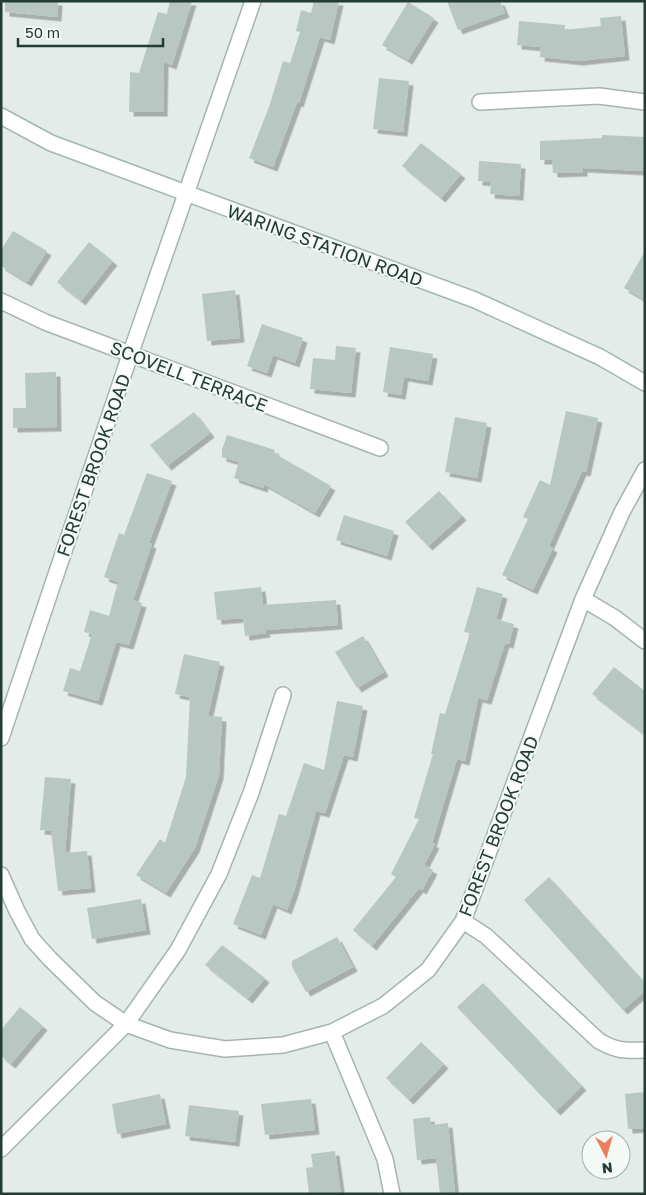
<svg xmlns="http://www.w3.org/2000/svg" width="646" height="1195" font-family="'Golos Text',sans-serif">
<style>
.building{fill:#b8c7c1;filter:url(#shadow)}
.lines{fill:none;stroke-linecap:round;stroke-linejoin:round}
.street-casing{stroke:#a6b4af;stroke-width:18}
.secondary-casing{stroke:#a2b8af;stroke-width:18}
.street{stroke:#fff;stroke-width:15}
.secondary{stroke:#fff;stroke-width:15}
.labels{text-anchor:middle;dominant-baseline:central;stroke-width:4;stroke-linejoin:round;paint-order:stroke}
.street-label{font-size:18px;fill:#233d35;stroke:#f4f9f6}
</style>
<defs>
<filter id="shadow"><feDropShadow dx="4.5" dy="4.5" stdDeviation="0" flood-color="#0004"/></filter>
</defs>
<rect width="100%" height="100%" fill="#e3ece8"/>
<!-- building -->
<path class="building" d="M 5,1 L 58,1 L 57,17 L 5,12 Z
M 170,1 L 192,1 L 172,65 L 164,62 L 163,112 L 129,112 L 130,72 L 139,73 L 158,12 L 167,14 Z
M 314,1 L 339,1 L 330,40 L 320,37 L 299,103 L 297,102 L 273,167 L 249,158 L 269,107 L 283,61 L 290,63 L 300,32 L 296,31 L 301,10 L 311,13 Z
M 447,1 L 500,1 L 505,13 L 458,30 Z
M 408,2 L 434,18 L 408,60 L 382,45 Z
M 621,16 L 625,56 L 579,61 L 540,57 L 541,47 L 517,45 L 519,21 L 565,25 L 564,30 L 601,26 L 600,18 Z
M 379,78 L 409,81 L 403,132 L 373,129 Z
M 602,135 L 645,137 L 643,171 L 583,168 L 583,172 L 553,173 L 552,160 L 540,160 L 540,141 L 602,138 Z
M 421,143 L 461,174 L 441,198 L 402,166 Z
M 479,161 L 521,164 L 519,196 L 490,194 L 491,182 L 478,181 Z
M 13,231 L 47,251 L 27,282 L 1,266 L 1,250 Z
M 89,242 L 113,261 L 81,301 L 57,282 Z
M 645,251 L 645,300 L 624,288 Z
M 235,290 L 240,338 L 207,341 L 202,294 Z
M 262,324 L 303,338 L 295,363 L 273,355 L 267,373 L 247,366 Z
M 336,346 L 356,348 L 351,393 L 310,389 L 313,358 L 335,360 Z
M 390,347 L 433,354 L 428,381 L 404,377 L 401,395 L 383,392 Z
M 56,372 L 57,427 L 13,428 L 13,408 L 26,408 L 25,373 Z
M 566,411 L 598,418 L 586,472 L 582,471 L 549,546 L 553,548 L 533,590 L 502,575 L 528,519 L 523,517 L 540,480 L 550,485 Z
M 194,412 L 210,433 L 167,466 L 150,445 Z
M 455,417 L 487,423 L 477,478 L 445,472 Z
M 227,435 L 275,450 L 274,453 L 331,486 L 315,513 L 264,484 L 263,488 L 234,478 L 239,462 L 222,457 L 222,450 Z
M 147,473 L 172,481 L 149,543 L 152,544 L 133,600 L 142,603 L 129,645 L 116,642 L 98,701 L 63,691 L 70,668 L 80,671 L 92,634 L 84,632 L 90,610 L 109,616 L 118,582 L 104,577 L 119,533 L 124,535 Z
M 439,491 L 462,516 L 428,546 L 405,522 Z
M 344,515 L 394,531 L 387,556 L 336,540 Z
M 261,587 L 263,605 L 336,600 L 338,625 L 265,630 L 266,633 L 245,636 L 243,618 L 217,620 L 214,592 Z
M 477,587 L 503,594 L 496,619 L 514,624 L 509,644 L 505,643 L 487,700 L 478,698 L 465,761 L 457,759 L 432,843 L 435,844 L 424,865 L 433,870 L 422,890 L 419,888 L 372,946 L 353,930 L 396,877 L 391,874 L 419,819 L 414,818 L 433,754 L 431,754 L 440,713 L 445,714 L 470,633 L 464,632 Z
M 363,636 L 384,672 L 357,688 L 335,652 Z
M 184,654 L 220,662 L 208,716 L 222,717 L 219,775 L 195,848 L 166,893 L 136,875 L 160,839 L 165,843 L 186,777 L 190,697 L 175,694 Z
M 614,667 L 645,691 L 645,735 L 592,694 Z
M 337,701 L 363,706 L 353,757 L 344,755 L 325,813 L 316,811 L 294,891 L 287,910 L 273,904 L 261,935 L 233,924 L 252,875 L 260,878 L 279,814 L 286,816 L 304,763 L 324,770 Z
M 45,777 L 71,779 L 65,853 L 87,851 L 91,888 L 58,891 L 51,831 L 40,830 Z
M 549,877 L 645,983 L 645,991 L 623,1010 L 524,900 Z
M 141,899 L 146,930 L 92,939 L 87,908 Z
M 337,937 L 353,967 L 306,992 L 292,967 L 292,961 Z
M 222,945 L 265,978 L 248,999 L 205,965 Z
M 483,983 L 582,1086 L 556,1111 L 457,1007 Z
M 20,1007 L 43,1026 L 11,1064 L 1,1056 L 1,1030 Z
M 421,1042 L 444,1064 L 409,1100 L 386,1078 Z
M 645,1092 L 645,1128 L 628,1129 L 625,1094 Z
M 160,1094 L 166,1124 L 117,1134 L 112,1104 Z
M 311,1099 L 315,1130 L 265,1135 L 261,1104 Z
M 189,1105 L 239,1111 L 235,1142 L 185,1136 Z
M 430,1117 L 431,1125 L 448,1123 L 455,1194 L 440,1194 L 436,1158 L 417,1160 L 413,1119 Z
M 335,1151 L 341,1194 L 309,1194 L 306,1168 L 313,1167 L 311,1154 Z"/>
<g class="lines">
<defs>
<path id="street" d="M 480,102 L 599,96 L 645,102
M 1,301 L 45,322 L 380,448
M 583,599 L 615,618 L 645,641
M 1,738 L 130,355 L 253,1
M 1,875 L 17,911 L 32,939 L 50,959 L 95,1003 L 126,1024 L 170,1040 L 225,1049 L 283,1045 L 332,1032 L 383,1006 L 428,970 L 463,921 L 583,599 L 622,512 L 645,470
M 463,921 L 486,936 L 599,1041 C 617,1051 625,1051 645,1050
M 332,1032 L 385,1159 L 392,1194
M 1,1149 L 126,1024 L 178,950 L 219,874 L 251,793 L 283,695"/>
<path id="secondary" d="M 1,116 L 51,143 L 475,300 L 600,357 L 645,383"/>
</defs>
<!-- street casing -->
<use href="#street" class="street-casing"/>
<!-- secondary casing -->
<use href="#secondary" class="secondary-casing"/>
<!-- street -->
<use href="#street" class="street"/>
<!-- secondary -->
<use href="#secondary" class="secondary"/>
</g>
<g class="labels">
<!-- street labels -->
<g class="street-label">
<text transform="translate(325 245) rotate(20)">WARING STATION ROAD</text>
<text transform="translate(189 376) rotate(21)">SCOVELL TERRACE</text>
<text transform="translate(93 465) rotate(-71)">FOREST BROOK ROAD</text>
<text transform="translate(498 826) rotate(-69)">FOREST BROOK ROAD</text>
</g>
</g>
<!-- border -->
<rect width="646" height="1195" fill="none" stroke="#233d35" stroke-width="5"/>
<!-- north arrow -->
<g transform="translate(606 1155) rotate(174)"><circle r="24" fill="#f4f9f6" stroke="#a0aea9"/>
<path d="M0-4L9 19L0 12L-9 19Z" fill="#ed7e61"/>
<text y="-8" font-size="14" font-weight="bold" text-anchor="middle" fill="#233d35">N</text>
</g>
<!-- scale -->
<path d="M18 38v8h145v-8" fill="none" stroke="#233d35" stroke-width="2.5"/>
<text x="25" y="38" font-size="15" fill="#233d35" stroke="#f4f9f6" stroke-width="4" paint-order="stroke">50 m</text>
</svg>
